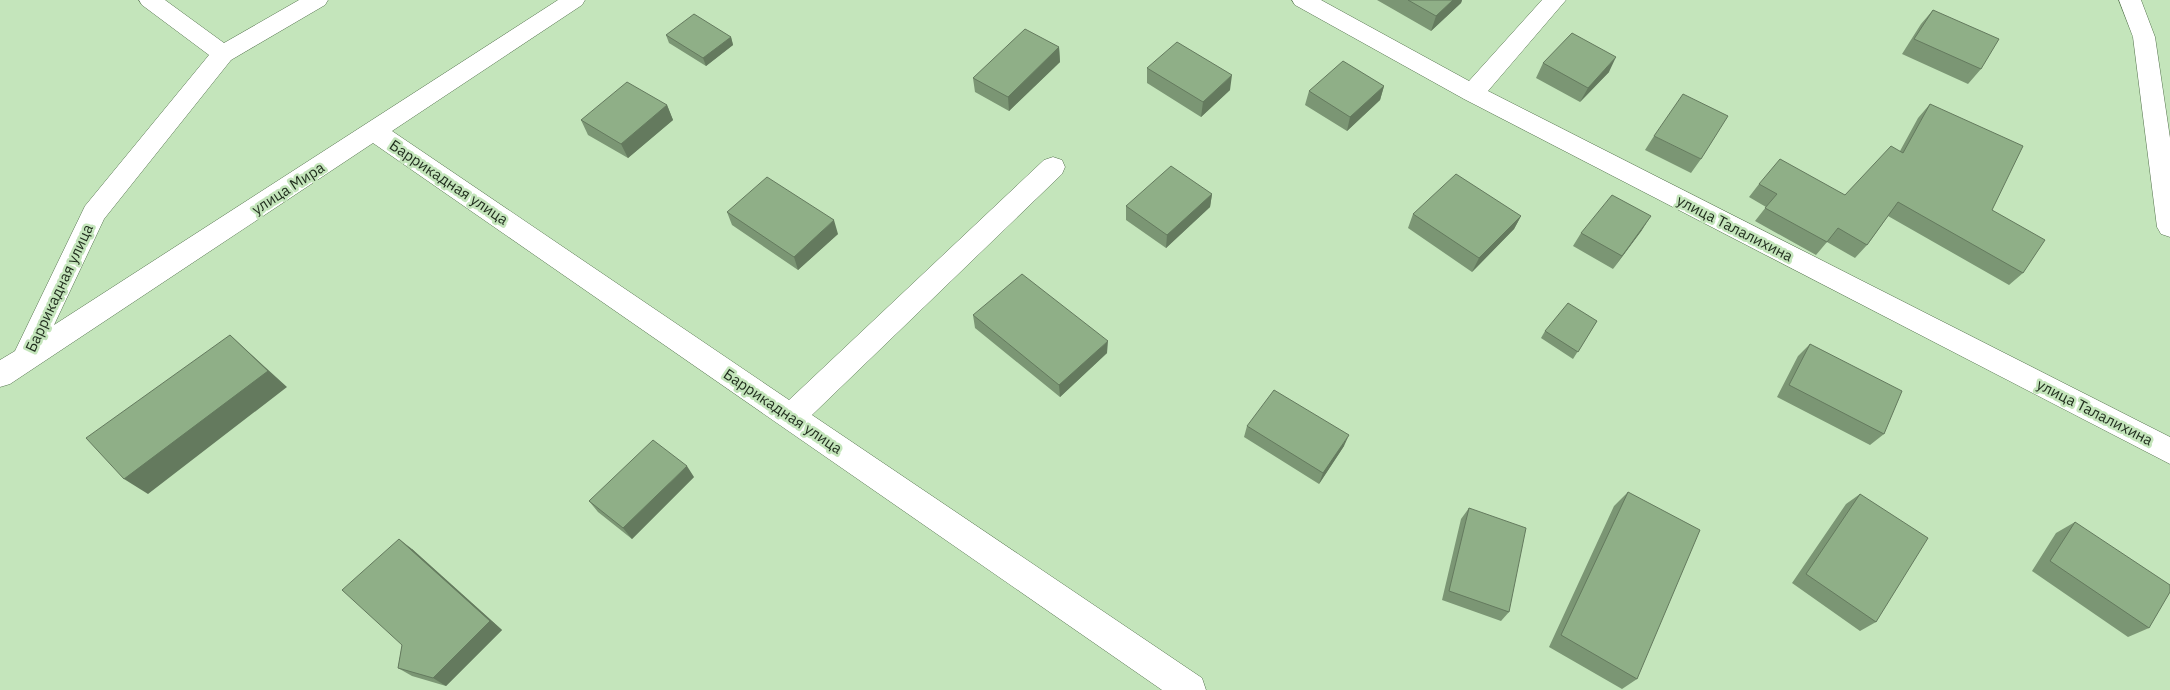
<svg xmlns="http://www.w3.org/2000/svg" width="2170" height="690" font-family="'IBM Plex Sans',sans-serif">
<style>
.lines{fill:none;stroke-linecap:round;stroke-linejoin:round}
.minor-casing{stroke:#55734e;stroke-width:1}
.minor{fill:#fff;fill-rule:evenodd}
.wall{fill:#7b9674}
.shaded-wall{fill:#647a5e}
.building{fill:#8faf87;stroke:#647a5e}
.labels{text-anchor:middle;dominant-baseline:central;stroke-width:5;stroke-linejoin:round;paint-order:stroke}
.street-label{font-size:15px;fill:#1f2c1c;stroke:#c4e5bb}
</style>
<rect width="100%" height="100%" fill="#c4e5bb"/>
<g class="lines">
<defs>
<path id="minor" d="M 139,0 L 165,0 L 224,43 L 299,0 L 328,0 L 325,5 L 231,60 L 104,219 L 54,325 L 558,0 L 585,0 L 582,5 L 392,131 L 789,400 L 1044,160 L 1053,157 L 1062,160 L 1065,167 L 1062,174 L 812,415 L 1202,678 L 1206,690 L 1162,690 L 373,143 L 10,384 L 0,387 L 0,360 L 15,351 L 85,206 L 209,55 L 142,5 Z
M 1292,0 L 1321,0 L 1469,81 L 1542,0 L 1566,0 L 1488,91 L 2170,437 L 2170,464 L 1464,99 L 1295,5 Z
M 2119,0 L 2141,0 L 2155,37 L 2170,138 L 2170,237 L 2161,234 L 2157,227 L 2133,37 Z"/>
</defs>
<!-- minor casing -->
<use href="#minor" class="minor-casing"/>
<!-- minor -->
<use href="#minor" class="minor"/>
</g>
<!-- wall -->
<path class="wall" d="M 1377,0 L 1462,0 L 1461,3 L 1431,31 Z
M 1933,10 L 1981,69 L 1968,84 L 1902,54 L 1921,24 Z
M 666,35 L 731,37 L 733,45 L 706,66 L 669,43 Z
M 1059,47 L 1060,62 L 1009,111 L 975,92 L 973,78 Z
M 1543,63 L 1609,72 L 1580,102 L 1536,78 Z
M 1147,68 L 1230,90 L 1201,117 L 1147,83 Z
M 1384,86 L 1380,100 L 1347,131 L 1305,105 L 1309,91 Z
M 1930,104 L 1992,210 L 2023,273 L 2009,285 L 1888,216 L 1867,245 L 1855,258 L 1827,242 L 1816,255 L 1755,221 L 1766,207 L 1749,197 L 1759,184 L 1845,195 L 1900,151 L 1918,118 Z
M 667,105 L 673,120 L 628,158 L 588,135 L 581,120 Z
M 1654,136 L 1701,159 L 1691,173 L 1645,150 Z
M 1212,194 L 1210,207 L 1166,248 L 1126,220 L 1126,206 Z
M 727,212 L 838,234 L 798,270 L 732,225 Z
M 1413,214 L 1521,216 L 1514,229 L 1472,272 L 1408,228 Z
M 1642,230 L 1613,269 L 1573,246 L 1581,233 Z
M 973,315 L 1107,353 L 1060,397 L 975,328 Z
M 1597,321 L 1573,359 L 1541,338 L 1545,331 Z
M 1810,344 L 1884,434 L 1870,445 L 1777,397 L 1798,356 Z
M 1247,426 L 1344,446 L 1319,484 L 1244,437 Z
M 694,477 L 632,539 L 598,512 L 589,501 Z
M 1628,492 L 1637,679 L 1622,689 L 1549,647 L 1614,506 Z
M 1860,494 L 1876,622 L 1860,631 L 1792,583 L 1846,504 Z
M 1469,508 L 1509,612 L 1501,621 L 1442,600 L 1461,519 Z
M 2075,522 L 2149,628 L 2128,637 L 2032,571 L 2056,533 Z
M 412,549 L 502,630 L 446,686 L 412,676 L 398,668 L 402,645 Z"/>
<!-- shaded-wall -->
<path class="shaded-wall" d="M 1453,0 L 1462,0 L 1461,3 L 1431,31 L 1436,16 Z
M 731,37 L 733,45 L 706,66 L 703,58 Z
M 1059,47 L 1060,62 L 1009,111 L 1008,97 Z
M 1616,57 L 1609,72 L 1580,102 L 1588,88 Z
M 1232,75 L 1230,90 L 1201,117 L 1203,102 Z
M 1384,86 L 1380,100 L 1347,131 L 1350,117 Z
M 667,105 L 673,120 L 628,158 L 621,144 Z
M 1212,194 L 1210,207 L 1166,248 L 1167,235 Z
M 1521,216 L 1514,229 L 1472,272 L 1479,258 Z
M 1651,216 L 1642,230 L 1613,269 L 1622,256 Z
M 834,220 L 838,234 L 798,270 L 794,257 Z
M 230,335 L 287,387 L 148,494 L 124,479 Z
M 1108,341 L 1107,353 L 1060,397 L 1059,385 Z
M 1349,435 L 1344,446 L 1319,484 L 1323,473 Z
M 687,466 L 694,477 L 632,539 L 623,528 Z
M 399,539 L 412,549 L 502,630 L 446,686 L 433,678 Z"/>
<!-- building -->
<path class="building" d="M 1408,0 L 1453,0 L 1436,16 Z
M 1933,10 L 1999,39 L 1981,69 L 1914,39 Z
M 694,14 L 731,37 L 703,58 L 666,35 Z
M 1025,29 L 1059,47 L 1008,97 L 973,78 Z
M 1572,33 L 1616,57 L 1588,88 L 1543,63 Z
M 1177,42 L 1232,75 L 1203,102 L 1147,68 Z
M 1343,61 L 1384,86 L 1350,117 L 1309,91 Z
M 627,82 L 667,105 L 621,144 L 581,120 Z
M 1683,94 L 1728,116 L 1701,159 L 1654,136 Z
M 1930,104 L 2023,146 L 1992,210 L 2045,240 L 2023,273 L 1898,202 L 1867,245 L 1838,228 L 1827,242 L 1765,208 L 1777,194 L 1759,184 L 1780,159 L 1845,195 L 1891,146 L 1903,153 Z
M 1171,166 L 1212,194 L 1167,235 L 1126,206 Z
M 1456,174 L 1521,216 L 1479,258 L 1413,214 Z
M 767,177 L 834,220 L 794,257 L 727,212 Z
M 1612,195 L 1651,216 L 1622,256 L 1581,233 Z
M 1022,274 L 1108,341 L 1059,385 L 973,315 Z
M 1568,303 L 1597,321 L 1578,352 L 1545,331 Z
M 230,335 L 268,371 L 124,479 L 86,438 Z
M 1810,344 L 1902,391 L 1884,434 L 1789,385 Z
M 1274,390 L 1349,435 L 1323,473 L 1247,426 Z
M 653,440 L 687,466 L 623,528 L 589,501 Z
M 1628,492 L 1700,530 L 1637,679 L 1561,635 Z
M 1860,494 L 1928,538 L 1876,622 L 1806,574 Z
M 1469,508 L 1526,528 L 1509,612 L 1449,591 Z
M 2075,522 L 2170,585 L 2170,592 L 2149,628 L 2050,561 Z
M 399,539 L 490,621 L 433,678 L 398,668 L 402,645 L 342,590 Z"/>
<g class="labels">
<!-- street labels -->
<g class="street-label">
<text transform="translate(449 182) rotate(34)">Баррикадная улица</text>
<text transform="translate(288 188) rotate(-33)">улица Мира</text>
<text transform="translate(1735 228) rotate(27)">улица Талалихина</text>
<text transform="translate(59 288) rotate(-65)">Баррикадная улица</text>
<text transform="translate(783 411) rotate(34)">Баррикадная улица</text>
<text transform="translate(2095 412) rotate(27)">улица Талалихина</text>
</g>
</g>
</svg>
